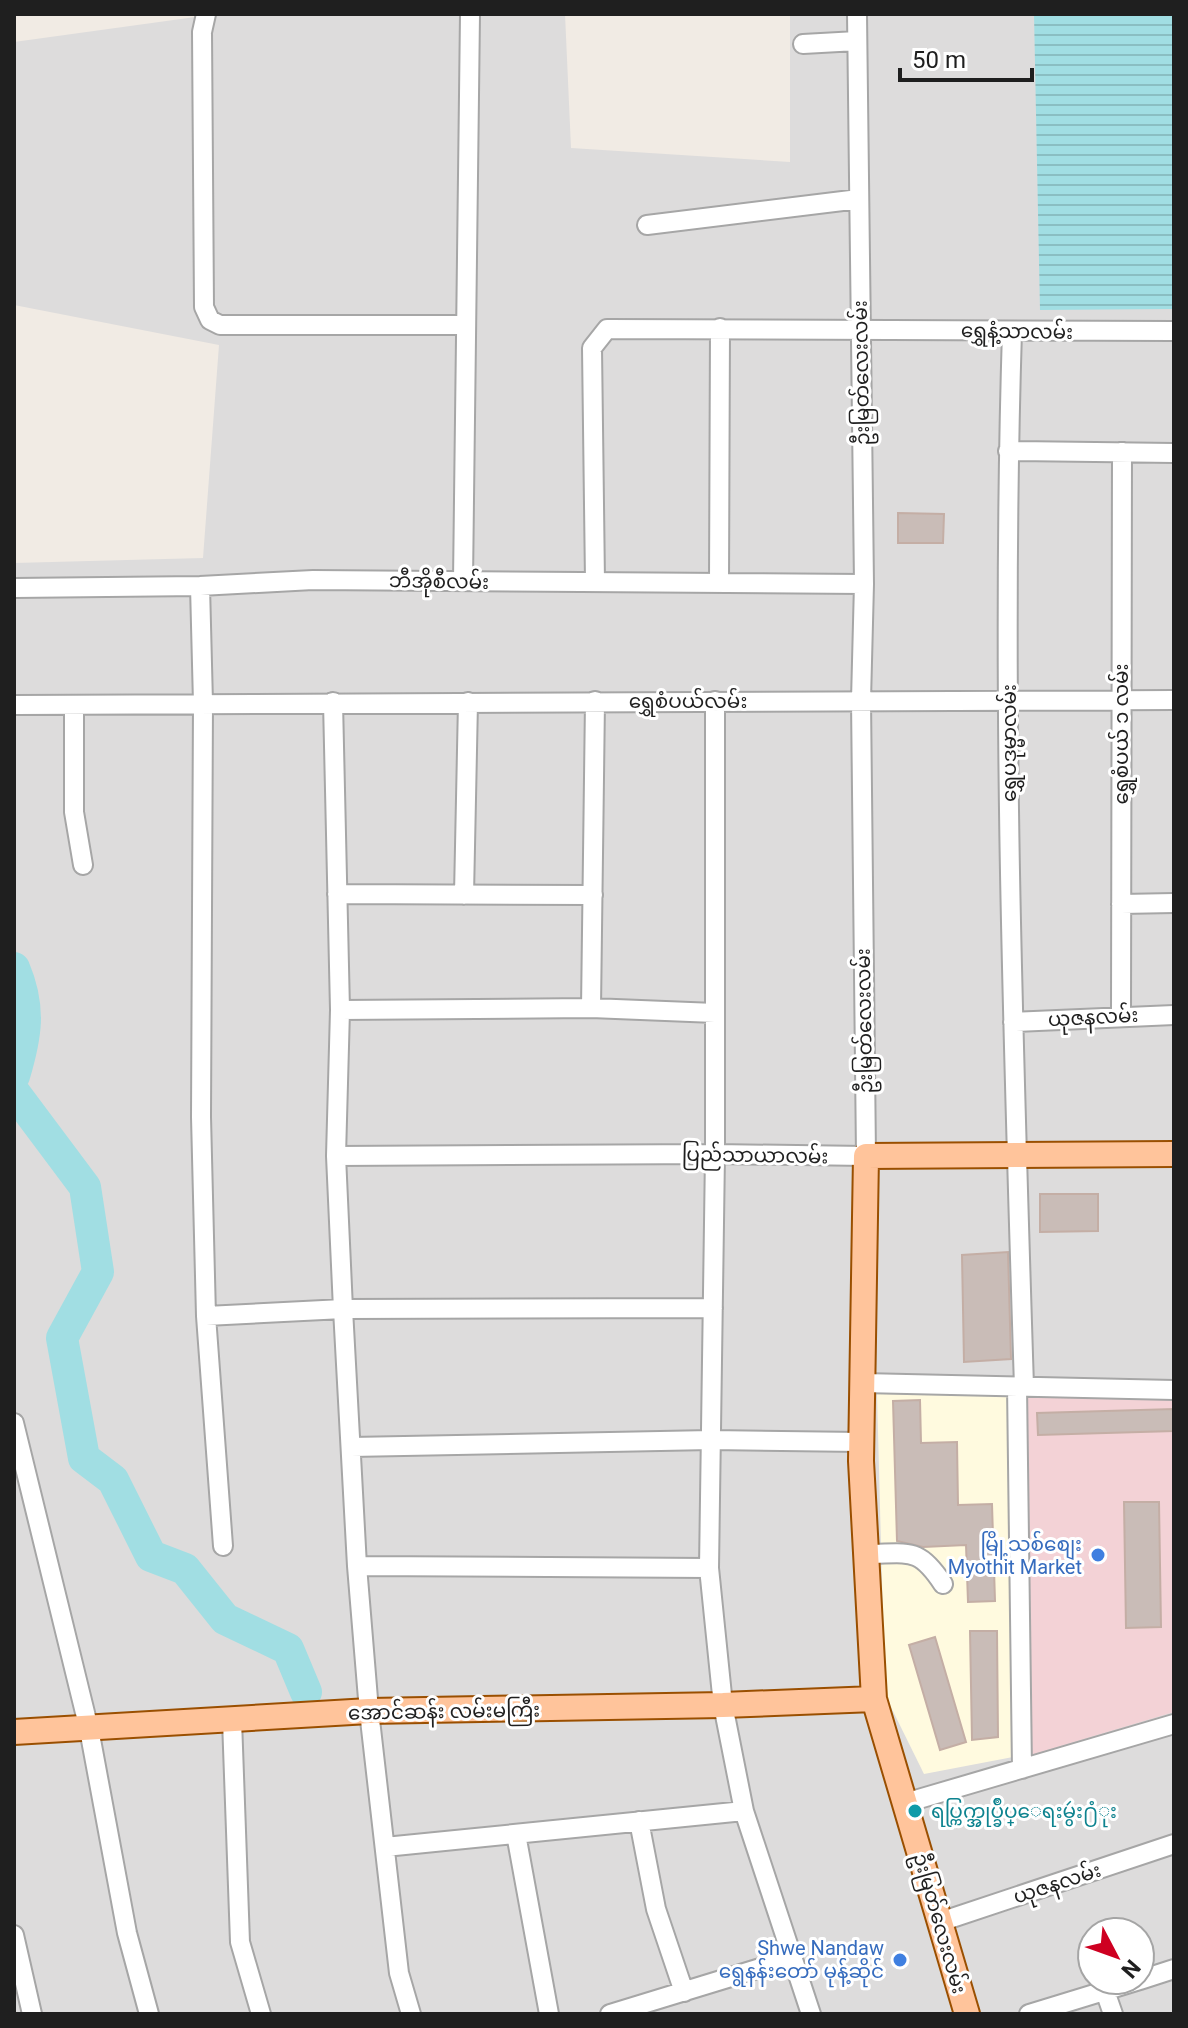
<svg xmlns="http://www.w3.org/2000/svg" width="1188" height="2028" font-family="Roboto,'Noto Sans Myanmar',sans-serif">
<style>
.residential{fill:#dddcdc;fill-rule:evenodd}
.commercial{fill:#f3d2d6}
.education{fill:#fffadf}
.water{fill:url(#water-rules)}
.lines{fill:none;stroke-linecap:round;stroke-linejoin:round}
.river{stroke:#a1dee3;stroke-width:32}
.building{fill:#c9bcb7;stroke:#c4aea5;stroke-width:2}
.minor-casing{stroke:#a6a6a6;stroke-width:22}
.major-casing{stroke:#9a4f00;stroke-width:28}
.minor{stroke:#fff;stroke-width:18}
.major{stroke:#ffc49b;stroke-width:24}
.shop-dot{fill:#3f7fe0;stroke:#fff;stroke-width:3}
.culture-dot{fill:#0f9aa8;stroke:#fff;stroke-width:3}
.labels{text-anchor:middle;dominant-baseline:central;stroke-width:6;stroke-linejoin:round;paint-order:stroke}
.street-label{font-size:20px;fill:#1f1f1f;stroke:#fff}
.shop-label{font-size:20px;fill:#366cbe;stroke:#fff;text-anchor:end}
.culture-label{font-size:20px;fill:#0d838f;stroke:#fff;text-anchor:start}
</style>
<defs>
<pattern id="water-rules" width="6" height="5" patternUnits="userSpaceOnUse" patternTransform="scale(2)"><rect width="6" height="5" fill="#a1dee3"/><path d="M0 2.5h6" fill="none" stroke="#8abec2"/></pattern>
</defs>
<rect width="100%" height="100%" fill="#f1ebe4"/>
<!-- residential -->
<path class="residential" d="M 217,14 L 565,14 L 571,148 L 790,162 L 790,14 L 1174,14 L 1174,2014 L 14,2014 L 14,563 L 203,558 L 219,345 L 14,305 L 14,42 ZM 1092,1932 L 1140,1932 L 1140,1980 L 1092,1980 Z"/>
<!-- commercial -->
<path class="commercial" d="M 1022,1394 L 1174,1398 L 1174,1712 L 1024,1757 Z"/>
<!-- education -->
<path class="education" d="M 877,1394 L 1009,1395 L 1013,1757 L 924,1774 L 885,1695 Z"/>
<!-- water -->
<path class="water" d="M 1034,14 L 1174,14 L 1174,309 L 1040,310 Z"/>
<g class="lines">
<!-- river -->
<path class="river" d="M 14,968 C 31,1008 26,1036 14,1076
M 14,1092 L 85,1187 L 98,1272 L 62,1338 L 84,1458 L 113,1480 L 151,1556 L 185,1569 L 225,1619 L 288,1649 L 306,1692"/>
</g>
<!-- building -->
<path class="building" d="M 898,513 L 944,514 L 943,543 L 898,543 Z
M 1040,1194 L 1098,1194 L 1098,1231 L 1040,1232 Z
M 1008,1252 L 1011,1359 L 964,1362 L 962,1255 Z
M 920,1400 L 921,1443 L 957,1442 L 958,1505 L 992,1504 L 995,1601 L 968,1602 L 966,1545 L 923,1547 L 897,1541 L 893,1401 Z
M 1174,1409 L 1174,1431 L 1038,1435 L 1037,1413 Z
M 1124,1502 L 1159,1502 L 1161,1627 L 1126,1628 Z
M 970,1631 L 997,1631 L 998,1737 L 972,1740 Z
M 935,1637 L 966,1742 L 940,1750 L 909,1645 Z"/>
<g class="lines">
<defs>
<path id="minor" d="M 206,14 L 202,32 L 204,307 L 210,320 L 220,325 L 466,325
M 803,44 L 857,41
M 647,225 L 859,199
M 1012,331 C 1001,683 1013,1035 1024,1387
M 1008,451 L 1174,453
M 463,581 L 470,14
M 595,582 L 592,348 L 607,329 L 1174,331
M 719,583 L 720,328
M 200,586 L 203,703 L 201,1117 L 206,1316
M 14,588 L 200,586 L 313,580 L 864,584
M 715,701 L 715,1154 L 709,1568 L 723,1705 L 744,1811 L 811,2014
M 333,702 L 340,1010 L 336,1156 L 343,1309 L 357,1566 L 369,1711 L 399,1973 L 411,2014
M 14,705 L 1174,700
M 74,705 L 74,812 L 83,865
M 337,894 L 593,895
M 464,895 L 468,702
M 1121,904 L 1174,903
M 591,1008 L 595,701
M 340,1010 L 591,1008 L 715,1013
M 1121,1015 L 1122,452
M 1013,1022 L 1174,1015
M 336,1156 L 715,1154 L 866,1156 L 861,700 L 864,584 L 857,14
M 862,1383 L 1174,1390
M 1017,1386 L 1022,1769
M 14,1423 L 89,1729 L 127,1933 L 149,2014
M 351,1447 L 711,1440 L 861,1442
M 223,1546 L 206,1316 L 343,1309 L 713,1308
M 866,1554 C 909,1554 918,1546 943,1584
M 357,1566 L 709,1568
M 232,1720 L 240,1942 L 261,2014
M 905,1803 L 1174,1724
M 639,1821 L 656,1909 L 684,1992
M 516,1834 L 549,2014
M 385,1847 L 744,1811
M 940,1922 L 1174,1844
M 14,1935 L 32,2014
M 1140,1980 L 1174,1969
M 1105,1991 L 1113,2014
M 610,2014 L 793,1958
M 1029,2014 L 1140,1980"/>
<path id="major" d="M 14,1732 L 369,1711 L 723,1705 L 874,1699
M 967,2014 L 874,1699 L 861,1461 L 866,1156 L 1174,1154"/>
</defs>
<!-- minor casing -->
<use href="#minor" class="minor-casing"/>
<!-- major casing -->
<use href="#major" class="major-casing"/>
<!-- minor -->
<use href="#minor" class="minor"/>
<!-- major -->
<use href="#major" class="major"/>
</g>
<!-- markers -->
<g class="shop-dot">
<circle cx="1098" cy="1555" r="8"/>
<circle cx="900" cy="1960" r="8"/>
</g>
<circle class="culture-dot" cx="915" cy="1811" r="8"/>
<g class="labels">
<!-- street labels -->
<g class="street-label">
<text transform="translate(1017 331) rotate(1)">ရွှေနံ့သာလမ်း</text>
<text transform="translate(861 373) rotate(-91)">ဦးမြတ်လေးလမ်း</text>
<text transform="translate(439 581) rotate(1)">ဘီအိုစီလမ်း</text>
<text x="688" y="701">ရွှေစံပယ်လမ်း</text>
<text transform="translate(1121 734) rotate(-90)">ရွှေစံပယ် ၁ လမ်း</text>
<text transform="translate(1009 743) rotate(-90)">ရွှေပဒုမ္မာလမ်း</text>
<text transform="translate(1093 1017) rotate(-3)">ယုဇနလမ်း</text>
<text transform="translate(864 1021) rotate(-91)">ဦးမြတ်လေးလမ်း</text>
<text transform="translate(755 1155) rotate(1)">ပြည်သာယာလမ်း</text>
<text transform="translate(444 1711) rotate(-1)">အောင်ဆန်း လမ်းမကြီး</text>
<text transform="translate(1057 1883) rotate(-18)">ယုဇနလမ်း</text>
<text transform="translate(940 1923) rotate(74)">ဦးမြတ်လေးလမ်း</text>
</g>
<!-- shop labels -->
<g class="shop-label">
<text x="1082" y="1544">မြို့သစ်စျေး<tspan x="1082" dy="23">Myothit Market</tspan></text>
<text x="884" y="1948">Shwe Nandaw<tspan x="884" dy="23">ရွေနန်းတော် မုန့်ဆိုင်</tspan></text>
</g>
<!-- culture labels -->
<g class="culture-label">
<text x="931" y="1811">ရပ္ကြက္အုပ္ခ်ဳပ္ေရးမွဴး႐ံုး</text>
</g>
</g>
<!-- border -->
<rect width="1188" height="2028" fill="none" stroke="#1f1f1f" stroke-width="32"/>
<!-- north arrow -->
<g transform="translate(1116 1956) rotate(131)"><circle r="38" fill="#ffffff" stroke="#a5a5a5" stroke-width="2"/>
<path d="M0-6L14 30L0 20L-14 30Z" fill="#ce0021"/>
<text y="-12" font-size="22" font-weight="bold" text-anchor="middle" fill="#1f1f1f">N</text>
</g>
<!-- scale -->
<path d="M900 68v12h132v-12" fill="none" stroke="#1f1f1f" stroke-width="4"/>
<text x="912" y="68" font-size="24" fill="#1f1f1f" stroke="#ffffff" stroke-width="6" paint-order="stroke">50 m</text>
</svg>
